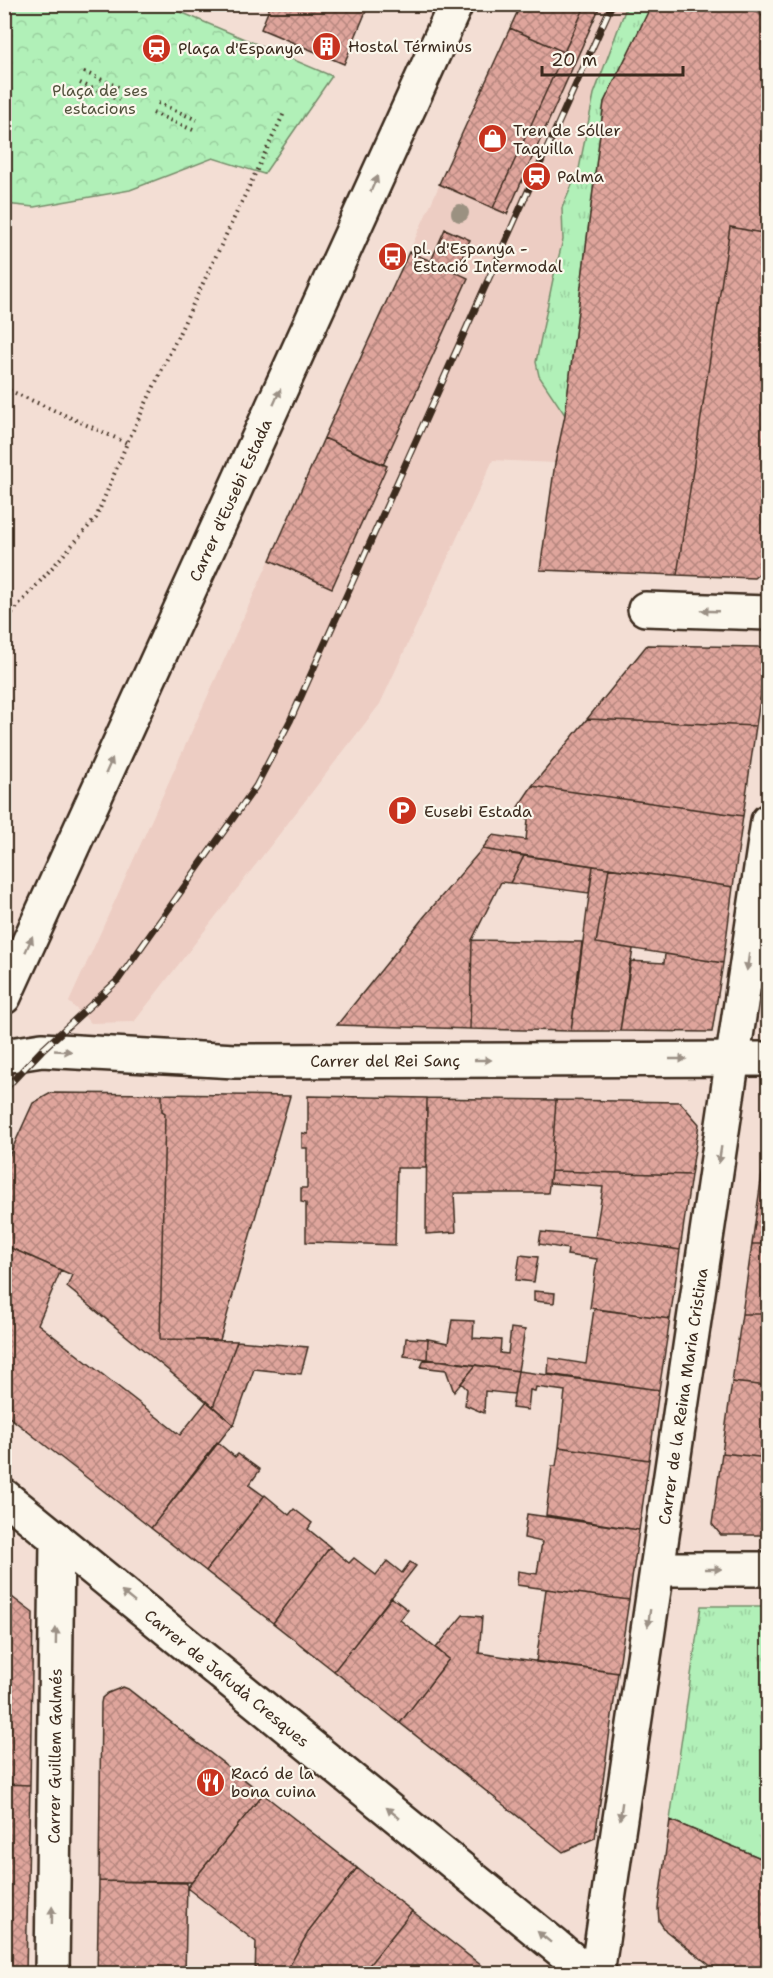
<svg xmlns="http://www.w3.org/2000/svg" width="773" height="1978" font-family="'Shantell Sans',sans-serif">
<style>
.built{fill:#edcdc3}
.grass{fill:url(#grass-tufts);stroke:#768d6b;stroke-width:1.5}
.park{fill:url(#park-crowns);stroke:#768d6b;stroke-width:1.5}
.building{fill:url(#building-cross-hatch);stroke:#3b2a1e;stroke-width:1.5}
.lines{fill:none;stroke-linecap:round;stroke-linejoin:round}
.street-casing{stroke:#3b2a1e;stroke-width:38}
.secondary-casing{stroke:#3b2a1e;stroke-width:38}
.path{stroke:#3b2a1e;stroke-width:4;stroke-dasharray:1.5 4.5;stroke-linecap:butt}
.street{stroke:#fbf7ec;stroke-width:33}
.secondary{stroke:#fbf7ec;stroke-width:33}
.rail-casing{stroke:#3b2a1e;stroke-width:7}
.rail{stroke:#fbf7ec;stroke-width:4.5;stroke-dasharray:14;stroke-linecap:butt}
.tree{fill:#9b9181}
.oneway{fill:#9b9085}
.labels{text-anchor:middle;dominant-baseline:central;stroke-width:4.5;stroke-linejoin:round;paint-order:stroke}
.poi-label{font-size:16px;fill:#3b2a1e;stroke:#fbf7ec;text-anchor:start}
.park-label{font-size:16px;fill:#53523d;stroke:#fbf7ec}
.street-label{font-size:16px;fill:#3b2a1e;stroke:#fbf7ec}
</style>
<defs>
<pattern id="grass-tufts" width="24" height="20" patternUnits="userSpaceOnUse" patternTransform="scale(1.5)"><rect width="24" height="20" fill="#b1f0b8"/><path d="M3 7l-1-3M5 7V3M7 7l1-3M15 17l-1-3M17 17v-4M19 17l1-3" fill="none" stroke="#99ce9e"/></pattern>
<pattern id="park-crowns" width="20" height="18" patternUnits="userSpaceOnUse" patternTransform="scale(1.5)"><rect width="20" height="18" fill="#b1f0b8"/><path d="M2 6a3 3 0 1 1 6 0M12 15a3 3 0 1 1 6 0" fill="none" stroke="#99ce9e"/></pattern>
<pattern id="building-cross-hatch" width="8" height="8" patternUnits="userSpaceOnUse" patternTransform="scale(1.5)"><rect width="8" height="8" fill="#dfa59c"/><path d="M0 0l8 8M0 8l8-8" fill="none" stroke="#b6877f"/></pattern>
</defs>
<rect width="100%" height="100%" fill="#f3ded4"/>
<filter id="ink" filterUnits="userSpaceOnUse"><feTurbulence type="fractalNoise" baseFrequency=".0167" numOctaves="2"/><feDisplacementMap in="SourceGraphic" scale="12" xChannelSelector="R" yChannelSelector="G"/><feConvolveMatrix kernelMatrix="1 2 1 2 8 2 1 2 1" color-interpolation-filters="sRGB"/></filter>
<g filter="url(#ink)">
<!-- built -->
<path class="built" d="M 521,5 L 652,5 L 604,102 L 565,415 L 555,463 L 493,460 L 380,704 L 134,1022 L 91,1023 L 69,1002 Z"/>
<!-- grass -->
<path class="grass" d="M 627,5 L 652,5 L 604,102 L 565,415 L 539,376 L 536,362 L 553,279 L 563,240 L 562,208 L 579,169 L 594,94 Z
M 701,1606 L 768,1606 L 768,1861 L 670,1820 Z"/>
<!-- park -->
<path class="park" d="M 4,5 L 164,5 L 332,76 L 264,174 L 213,158 L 130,190 L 34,207 L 5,204 Z"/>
<!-- building -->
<path class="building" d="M 271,4 L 369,4 L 344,64 L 261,29 Z
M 521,4 L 586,4 L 493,208 L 439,184 Z
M 521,4 L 586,4 L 564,52 L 510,28 Z
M 586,4 L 601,4 L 507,214 L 493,208 Z
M 652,4 L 748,4 L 768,21 L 768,234 L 730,227 L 677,575 L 540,570 L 555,463 L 565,415 L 604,102 Z
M 730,227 L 768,234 L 768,567 L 754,578 L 677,575 Z
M 445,229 L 470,240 L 455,272 L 468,278 L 383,465 L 324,438 L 409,252 L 431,261 Z
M 324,438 L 387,466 L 332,588 L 270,560 Z
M 647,645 L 759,647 L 765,650 L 767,655 L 756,726 L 587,719 Z
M 587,719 L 756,726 L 743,816 L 532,786 Z
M 532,786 L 743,816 L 733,887 L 482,849 L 493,835 L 526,840 L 528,820 L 518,807 Z
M 482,849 L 524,856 L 510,883 L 501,882 L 472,940 L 470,1029 L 337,1025 L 423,918 Z
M 524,856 L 593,866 L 589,893 L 510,883 Z
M 593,866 L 609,868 L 596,943 L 633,949 L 620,1031 L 571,1031 Z
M 609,868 L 733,887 L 723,963 L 596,943 Z
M 472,940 L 582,942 L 571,1031 L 470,1029 Z
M 665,954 L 723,963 L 712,1032 L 620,1031 L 630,961 L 664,963 Z
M 51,1093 L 162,1094 L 162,1111 L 165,1113 L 160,1339 L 237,1341 L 213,1407 L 67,1287 L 72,1275 L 4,1245 L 4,1167 L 33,1103 Z
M 162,1094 L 290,1096 L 220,1340 L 160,1339 L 165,1113 L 162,1111 Z
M 308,1096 L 427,1098 L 426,1168 L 397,1168 L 395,1245 L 306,1242 L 306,1203 L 301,1202 L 301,1188 L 307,1188 L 307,1148 L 302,1148 L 302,1133 L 308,1134 Z
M 427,1098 L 556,1100 L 551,1171 L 548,1193 L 454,1193 L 456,1232 L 426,1234 Z
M 556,1100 L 680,1102 L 699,1124 L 691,1175 L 551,1171 Z
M 768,1130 L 768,1174 L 762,1174 Z
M 551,1171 L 691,1175 L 680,1250 L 595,1237 L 603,1187 L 549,1183 Z
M 762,1174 L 768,1174 L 768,1244 L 752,1244 Z
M 541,1232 L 595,1237 L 680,1250 L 670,1319 L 590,1308 L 597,1259 L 567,1255 L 568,1249 L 539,1244 Z
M 752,1244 L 768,1244 L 768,1314 L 742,1314 Z
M 4,1245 L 61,1270 L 38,1324 L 180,1435 L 207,1401 L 233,1424 L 151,1528 L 4,1413 Z
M 520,1255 L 538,1257 L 534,1282 L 516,1280 Z
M 534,1291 L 555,1293 L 554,1303 L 534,1301 Z
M 594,1309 L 670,1319 L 659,1390 L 548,1374 L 549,1358 L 586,1364 Z
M 742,1314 L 768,1314 L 768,1386 L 732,1382 Z
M 452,1320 L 474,1321 L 473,1338 L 501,1340 L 500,1353 L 508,1354 L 511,1328 L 525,1330 L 518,1371 L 427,1359 L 428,1339 L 448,1343 Z
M 406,1338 L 428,1339 L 427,1359 L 404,1356 Z
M 237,1341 L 308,1347 L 301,1374 L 254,1369 L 234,1425 L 213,1407 Z
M 424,1360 L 448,1361 L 476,1365 L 454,1392 L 446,1370 L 421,1367 Z
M 476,1365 L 518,1371 L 514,1394 L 485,1391 L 484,1413 L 465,1405 L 467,1389 L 461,1383 Z
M 518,1371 L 659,1390 L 649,1460 L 559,1447 L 565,1391 L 536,1387 L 535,1391 L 530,1390 L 528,1410 L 512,1408 Z
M 732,1382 L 768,1386 L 768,1458 L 722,1453 Z
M 217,1442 L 235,1457 L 238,1454 L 260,1470 L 249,1485 L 264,1496 L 206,1571 L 151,1528 Z
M 559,1447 L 649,1460 L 639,1530 L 546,1515 L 552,1466 L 556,1466 Z
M 722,1453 L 768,1458 L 768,1535 L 721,1535 L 712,1524 Z
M 265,1495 L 289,1515 L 294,1509 L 312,1523 L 308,1529 L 330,1547 L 273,1623 L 206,1571 Z
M 527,1514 L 639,1530 L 629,1600 L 517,1585 L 518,1571 L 537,1574 L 542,1542 L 524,1538 Z
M 330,1547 L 349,1563 L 354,1558 L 376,1575 L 387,1561 L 402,1573 L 410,1562 L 416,1566 L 334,1671 L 273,1623 Z
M 546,1589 L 629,1600 L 618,1673 L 536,1662 Z
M 4,1591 L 33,1613 L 30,1785 L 4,1784 Z
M 391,1597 L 408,1610 L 400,1620 L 449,1659 L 400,1723 L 334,1671 Z
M 463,1615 L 482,1617 L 479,1653 L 618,1673 L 595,1838 L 563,1852 L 400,1723 L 449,1659 L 436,1648 Z
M 123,1687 L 128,1689 L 263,1794 L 192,1882 L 99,1881 L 101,1703 L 102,1698 L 108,1693 Z
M 4,1784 L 30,1785 L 26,1973 L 4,1972 Z
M 263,1794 L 357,1868 L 310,1929 L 285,1974 L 255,1974 L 256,1942 L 187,1888 Z
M 670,1820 L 768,1861 L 768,1974 L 721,1974 L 666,1931 L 659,1921 L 658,1908 Z
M 357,1868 L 412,1911 L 362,1974 L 285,1974 L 310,1929 Z
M 99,1881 L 187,1883 L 185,1974 L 97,1974 Z
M 412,1911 L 492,1974 L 362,1974 Z"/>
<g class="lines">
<defs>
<g id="street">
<path d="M 645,609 L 768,613"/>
<path id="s1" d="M 4,1056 L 42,1050 L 235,1061 L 768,1059"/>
<path d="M 657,1569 L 768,1569"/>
<path id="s2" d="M 52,1974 L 57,1539"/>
<path id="s3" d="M 597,1974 L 768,821"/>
</g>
<g id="secondary">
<path id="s4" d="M 4,997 L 456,4"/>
<path id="s5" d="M 4,1496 L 590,1974"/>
</g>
</defs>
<!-- street casing -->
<use href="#street" class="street-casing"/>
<!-- secondary casing -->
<use href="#secondary" class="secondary-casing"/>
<!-- path -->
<path class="path" d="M 84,72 L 123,89
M 80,83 L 119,100
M 158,103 L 197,120
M 153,113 L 193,130
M 4,388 L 127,443
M 4,622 L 96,518 L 127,443 L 284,113"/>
<!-- street -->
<use href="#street" class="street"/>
<!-- secondary -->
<use href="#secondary" class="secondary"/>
<defs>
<path id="rail" d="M 4,1090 L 42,1050 L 118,980 L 256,786 L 290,721 L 612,4"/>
</defs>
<!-- rail casing -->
<use href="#rail" class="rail-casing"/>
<!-- rail -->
<use href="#rail" class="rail"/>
</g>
<!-- trees -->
<circle class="tree" cx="460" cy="213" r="9"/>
<!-- one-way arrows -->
<defs><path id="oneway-solid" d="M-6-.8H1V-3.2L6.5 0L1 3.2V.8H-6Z" transform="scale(1.5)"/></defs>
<g class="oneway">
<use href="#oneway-solid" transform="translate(374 184) rotate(-66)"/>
<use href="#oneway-solid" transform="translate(277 397) rotate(-66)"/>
<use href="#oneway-solid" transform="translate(710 611) rotate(-178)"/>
<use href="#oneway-solid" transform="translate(109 766) rotate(-66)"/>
<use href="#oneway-solid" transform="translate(29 944) rotate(-66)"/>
<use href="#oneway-solid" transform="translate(748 962) rotate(98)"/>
<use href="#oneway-solid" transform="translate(63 1051) rotate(3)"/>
<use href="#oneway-solid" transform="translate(678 1059)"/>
<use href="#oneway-solid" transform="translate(483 1060)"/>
<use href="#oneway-solid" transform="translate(720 1155) rotate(99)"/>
<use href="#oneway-solid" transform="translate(713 1569)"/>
<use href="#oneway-solid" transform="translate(128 1597) rotate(-141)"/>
<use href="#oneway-solid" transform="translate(649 1618) rotate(98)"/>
<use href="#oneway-solid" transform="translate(56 1636) rotate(-89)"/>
<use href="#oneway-solid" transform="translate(621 1811) rotate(98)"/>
<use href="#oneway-solid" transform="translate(393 1813) rotate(-141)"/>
<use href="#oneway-solid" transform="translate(52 1915) rotate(-89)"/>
<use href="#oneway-solid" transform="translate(544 1937) rotate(-141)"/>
</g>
</g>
<!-- icons -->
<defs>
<symbol id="building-disc" viewBox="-11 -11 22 22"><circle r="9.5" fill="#c8321e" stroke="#fbf7ec"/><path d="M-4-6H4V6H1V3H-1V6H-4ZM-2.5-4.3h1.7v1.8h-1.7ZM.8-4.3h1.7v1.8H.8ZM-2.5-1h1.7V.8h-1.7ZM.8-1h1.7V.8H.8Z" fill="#fff"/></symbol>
<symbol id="station-disc" viewBox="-11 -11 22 22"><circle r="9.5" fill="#c8321e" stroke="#fbf7ec"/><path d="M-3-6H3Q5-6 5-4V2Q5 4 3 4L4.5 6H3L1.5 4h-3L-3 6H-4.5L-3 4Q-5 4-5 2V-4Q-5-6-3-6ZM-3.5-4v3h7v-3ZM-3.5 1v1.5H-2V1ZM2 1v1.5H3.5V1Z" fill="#fff"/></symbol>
<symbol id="shop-disc" viewBox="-11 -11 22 22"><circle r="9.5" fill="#c8321e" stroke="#fbf7ec"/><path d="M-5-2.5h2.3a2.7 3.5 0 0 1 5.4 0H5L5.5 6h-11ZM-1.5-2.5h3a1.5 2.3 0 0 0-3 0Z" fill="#fff"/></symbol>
<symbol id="bus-disc" viewBox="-11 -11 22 22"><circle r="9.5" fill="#c8321e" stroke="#fbf7ec"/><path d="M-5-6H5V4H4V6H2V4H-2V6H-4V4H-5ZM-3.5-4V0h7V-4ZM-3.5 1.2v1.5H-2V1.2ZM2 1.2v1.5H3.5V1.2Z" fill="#fff"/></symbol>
<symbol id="parking-disc" viewBox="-11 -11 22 22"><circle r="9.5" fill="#c8321e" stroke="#fbf7ec"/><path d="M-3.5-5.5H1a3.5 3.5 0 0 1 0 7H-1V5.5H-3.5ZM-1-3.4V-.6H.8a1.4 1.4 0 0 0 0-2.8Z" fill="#fff"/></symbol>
<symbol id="restaurant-disc" viewBox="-11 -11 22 22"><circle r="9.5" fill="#c8321e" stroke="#fbf7ec"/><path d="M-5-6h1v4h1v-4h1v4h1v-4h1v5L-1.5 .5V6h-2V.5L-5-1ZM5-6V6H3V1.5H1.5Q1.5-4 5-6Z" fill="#fff"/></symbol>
</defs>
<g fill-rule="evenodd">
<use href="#building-disc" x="310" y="30" width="33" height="33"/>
<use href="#station-disc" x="140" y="32" width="33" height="33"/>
<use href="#shop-disc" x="476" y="122" width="33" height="33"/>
<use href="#station-disc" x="520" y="160" width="33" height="33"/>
<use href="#bus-disc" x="376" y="240" width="33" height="33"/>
<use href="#parking-disc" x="386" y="794" width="33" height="33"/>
<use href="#restaurant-disc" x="194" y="1766" width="33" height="33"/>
</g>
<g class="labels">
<!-- poi labels -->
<g class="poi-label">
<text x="348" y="46">Hostal Términus</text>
<text x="178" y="48">Plaça d'Espanya</text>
<text x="513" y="130">Tren de Sóller<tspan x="513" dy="18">Taquilla</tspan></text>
<text x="557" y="176">Palma</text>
<text x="413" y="248">pl. d'Espanya -<tspan x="413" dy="18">Estació Intermodal</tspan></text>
<text x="424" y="811">Eusebi Estada</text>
<text x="231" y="1773">Racó de la<tspan x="231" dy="18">bona cuina</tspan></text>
</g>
<!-- park labels -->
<g class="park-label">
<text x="100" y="90">Plaça de ses<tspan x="100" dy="18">estacions</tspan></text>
</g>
<!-- street labels -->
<g class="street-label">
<text stroke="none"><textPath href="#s4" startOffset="546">Carrer d'Eusebi Estada</textPath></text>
<text stroke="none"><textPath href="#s1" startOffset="382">Carrer del Rei Sanç</textPath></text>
<text stroke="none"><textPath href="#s3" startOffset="584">Carrer de la Reina Maria Cristina</textPath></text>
<text stroke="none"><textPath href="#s5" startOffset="288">Carrer de Jafudà Cresques</textPath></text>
<text stroke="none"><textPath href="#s2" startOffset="218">Carrer Guillem Galmés</textPath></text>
</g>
</g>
<!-- margin -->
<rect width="773" height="1978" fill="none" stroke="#fbf7ec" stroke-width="24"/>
<rect x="12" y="12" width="749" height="1954" fill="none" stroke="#3b2a1e" stroke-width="2" filter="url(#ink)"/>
<!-- scale -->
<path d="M542 66v9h141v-9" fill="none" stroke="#3b2a1e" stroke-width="3"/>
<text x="551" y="66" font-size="18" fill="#3b2a1e" stroke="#fbf7ec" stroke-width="4.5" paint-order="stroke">20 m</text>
</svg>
